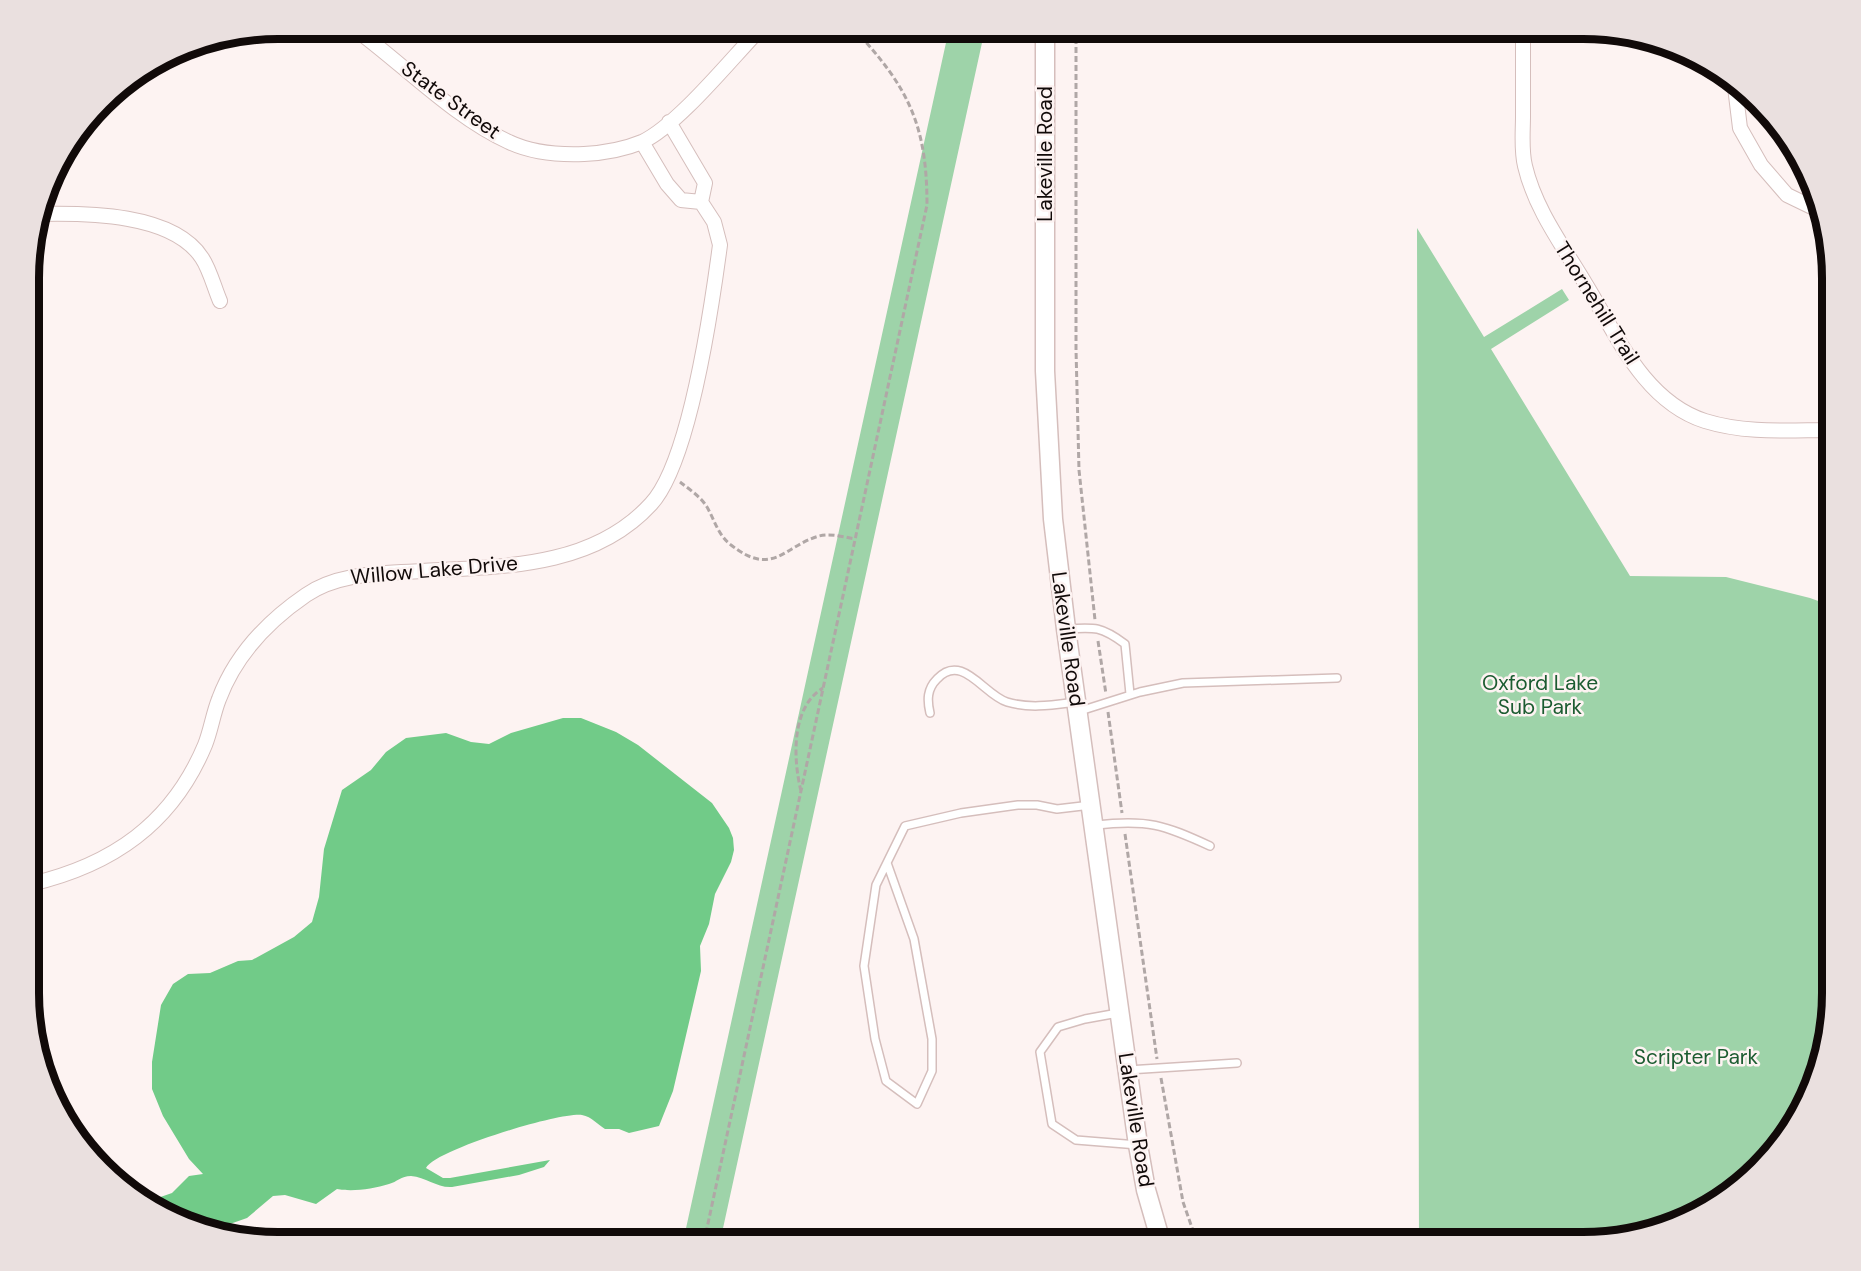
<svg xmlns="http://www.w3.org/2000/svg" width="1861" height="1271" font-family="'DM Sans',sans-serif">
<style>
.green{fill:#9ed3a9}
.water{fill:#71cb88}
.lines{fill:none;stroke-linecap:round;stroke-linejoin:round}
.service-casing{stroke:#d5bebc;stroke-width:10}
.minor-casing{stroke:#d5bebc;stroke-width:16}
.secondary-casing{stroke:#d5bebc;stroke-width:21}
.path{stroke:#b0a7a6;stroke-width:3;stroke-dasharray:6 3;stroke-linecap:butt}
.service{stroke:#fff;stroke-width:7}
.minor{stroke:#fff;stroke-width:14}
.secondary{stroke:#fff;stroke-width:18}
.labels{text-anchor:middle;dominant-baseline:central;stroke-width:5;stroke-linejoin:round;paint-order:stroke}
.street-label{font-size:21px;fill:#110a09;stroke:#fdf3f2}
.park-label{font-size:21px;fill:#1c5c31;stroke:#fdf3f2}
.rim{fill:none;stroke:#110a09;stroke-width:8}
</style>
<rect width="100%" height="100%" fill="#fdf3f2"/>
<!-- green -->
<path class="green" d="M 949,29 L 985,29 L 720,1242 L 683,1242 Z
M 1417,228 L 1484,337 L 1562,289 L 1569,300 L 1491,349 L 1630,576 L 1726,577 L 1810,598 L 1832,606 L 1832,1009 L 1819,1074 L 1781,1145 L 1694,1217 L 1584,1242 L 1419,1242 Z"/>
<!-- water -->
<path class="water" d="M 563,718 L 581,718 L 616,732 L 638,745 L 712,803 L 729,828 L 733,838 L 734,850 L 731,862 L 715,894 L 709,924 L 700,946 L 701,971 L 673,1091 L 659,1126 L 629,1133 L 619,1129 L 605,1129 C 597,1124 592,1117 582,1115 C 559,1112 435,1150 426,1168 L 443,1178 L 450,1178 L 550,1160 L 544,1167 L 519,1175 L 452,1187 C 437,1188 426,1177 411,1176 C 401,1176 397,1182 389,1184 C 373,1189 352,1192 337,1189 L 316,1204 L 285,1195 L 273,1196 L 247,1218 L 227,1225 L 217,1233 L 197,1229 L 146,1202 L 172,1193 L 189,1176 L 203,1174 L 189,1159 L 163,1116 L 152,1089 L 152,1062 L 161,1005 L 173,984 L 188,974 L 210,973 L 238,961 L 252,960 L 294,937 L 312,922 L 319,897 L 324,849 L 342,790 L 371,770 L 386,752 L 406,738 L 446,733 L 471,742 L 489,744 L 511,733 Z"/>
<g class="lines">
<defs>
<path id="service" d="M 1066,629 C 1094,627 1101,626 1125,644 L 1130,694
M 1080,711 L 1140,692 L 1183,683 L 1337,678
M 930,713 C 927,700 927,689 937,679 C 962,652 984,695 1007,702 C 1030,709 1053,705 1076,702
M 1096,825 C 1148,819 1164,825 1210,846
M 887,863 L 914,939 L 932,1039 L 932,1071 L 917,1104 L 886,1081 L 875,1039 L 864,966 L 876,885 L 905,826 L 961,813 L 1018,805 L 1037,805 L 1057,809 L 1091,805
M 1118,1013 L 1085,1019 L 1058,1027 L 1040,1052 L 1052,1124 L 1076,1140 L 1138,1145
M 1128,1070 L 1237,1063"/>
<path id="minor" d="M 355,29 C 403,64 455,118 509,142 C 532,153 559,155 584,154 C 603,153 625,149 642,142 C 678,125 731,59 760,29
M 1523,29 C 1523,58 1523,87 1523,116 C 1523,132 1521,150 1525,166 C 1535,209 1563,246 1585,283 C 1616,333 1643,401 1705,421 C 1747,434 1789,430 1832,430
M 1734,79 L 1740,128 L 1761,165 L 1787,195 L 1818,210
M 642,142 L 667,184 L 681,200 L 701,202
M 40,214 C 86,213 173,213 202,258 C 210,270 214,287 220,301
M 31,884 C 112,865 172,824 205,745 C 211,730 213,714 219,699 C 235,656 268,621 306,595 C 334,576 369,574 402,572 C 488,566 588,573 651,504 C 690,462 712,305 720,245 L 714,222 L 701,202 L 705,183 L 669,122"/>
<path id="secondary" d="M 1045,29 L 1045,371 L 1053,519 L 1066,629 L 1138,1145 L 1146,1190 L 1161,1242"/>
</defs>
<!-- service casing -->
<use href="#service" class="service-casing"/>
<!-- minor casing -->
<use href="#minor" class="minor-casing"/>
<!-- secondary casing -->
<use href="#secondary" class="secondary-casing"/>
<!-- path -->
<path class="path" d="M 1076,29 L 1076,349 L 1079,470 L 1095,620
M 680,482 C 689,489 701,497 707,507 C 715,521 718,535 731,545 C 773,578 784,546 819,536 C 830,533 844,537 855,539
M 1098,641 L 1106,694
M 1108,712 L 1122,813
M 801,791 C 793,759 791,707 823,688
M 1125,834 L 1157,1059
M 1161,1078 L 1183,1202 L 1197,1242
M 704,1242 L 927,205 C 927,124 908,87 854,29"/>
<!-- service -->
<use href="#service" class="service"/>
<!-- minor -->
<use href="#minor" class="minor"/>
<!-- secondary -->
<use href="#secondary" class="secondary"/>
</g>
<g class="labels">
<!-- street labels -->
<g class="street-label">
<text transform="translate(451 100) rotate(36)">State Street</text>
<text transform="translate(1045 154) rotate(-90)">Lakeville Road</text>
<text transform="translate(1597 303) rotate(58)">Thornehill Trail</text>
<text transform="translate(434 570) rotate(-5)">Willow Lake Drive</text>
<text transform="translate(1068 639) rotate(82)">Lakeville Road</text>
<text transform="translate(1136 1120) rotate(81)">Lakeville Road</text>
</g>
<!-- park labels -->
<g class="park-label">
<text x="1540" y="683">Oxford Lake<tspan x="1540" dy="24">Sub Park</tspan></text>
<text x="1696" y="1057">Scripter Park</text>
</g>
</g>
<!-- crop -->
<path d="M0 0H1861V1271H0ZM278 39H1583A239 239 0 0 1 1822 278V993A239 239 0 0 1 1583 1232H278A239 239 0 0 1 39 993V278A239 239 0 0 1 278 39Z" fill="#eae0df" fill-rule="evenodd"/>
<path class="rim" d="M278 39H1583A239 239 0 0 1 1822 278V993A239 239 0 0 1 1583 1232H278A239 239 0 0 1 39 993V278A239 239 0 0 1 278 39Z"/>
</svg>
